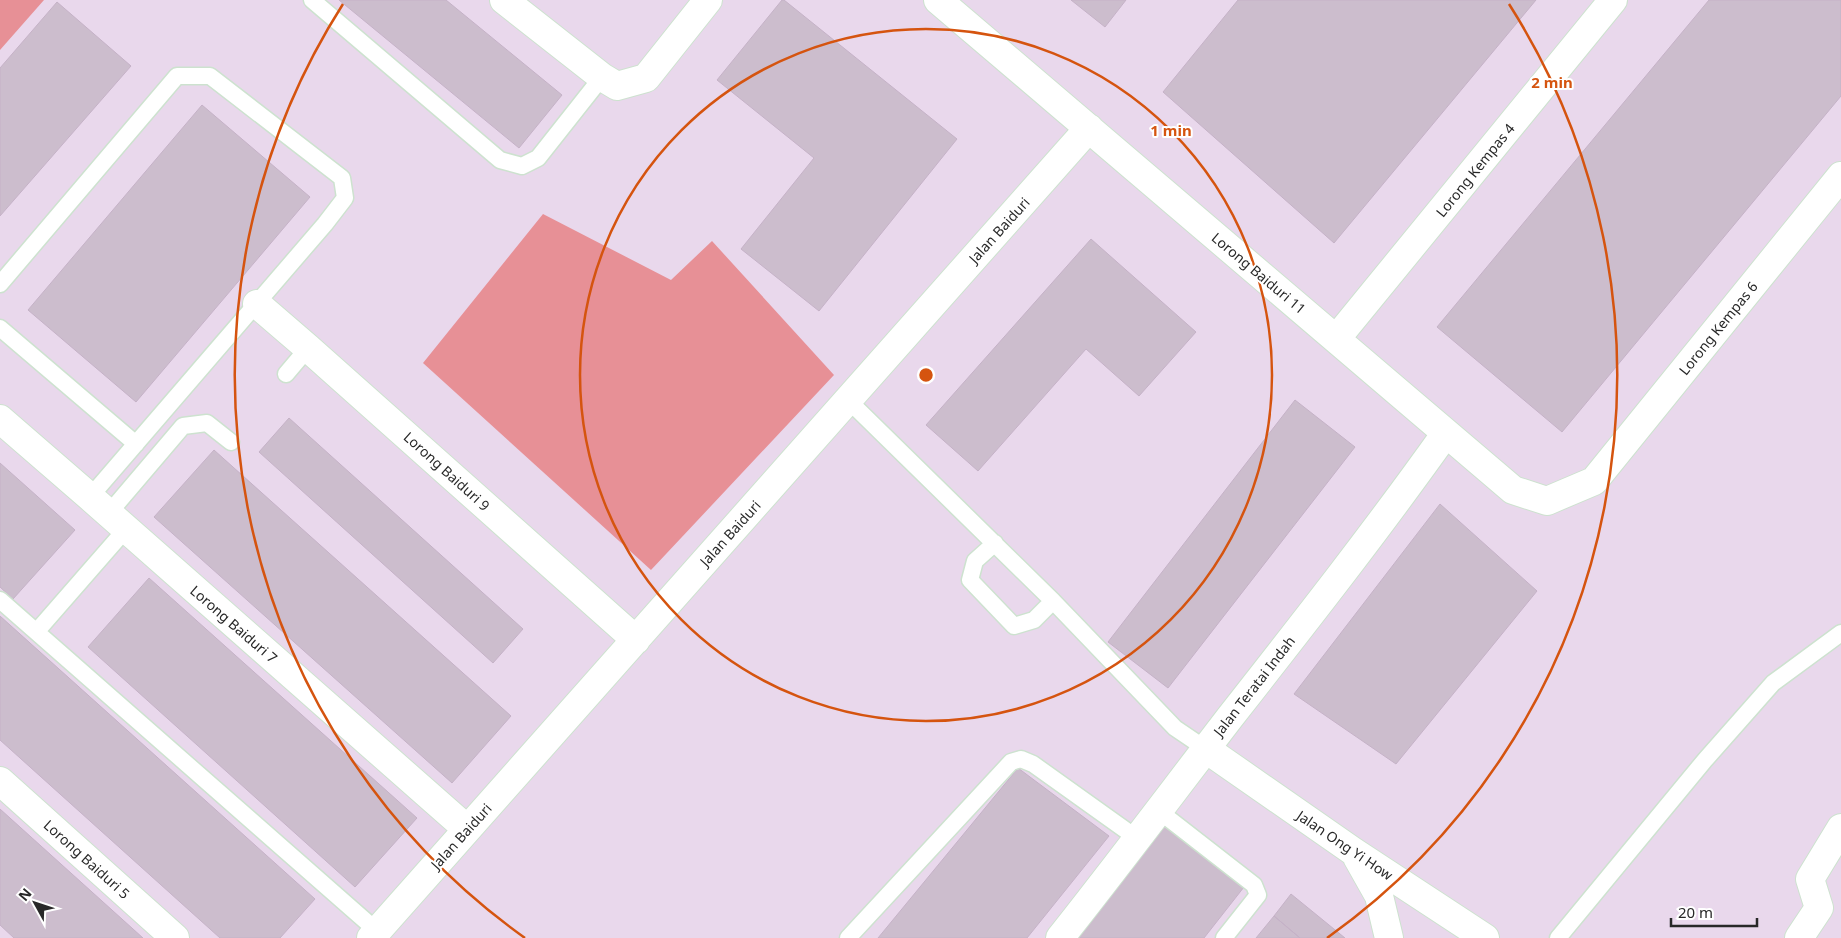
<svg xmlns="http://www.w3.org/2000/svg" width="1841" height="938" font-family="'Noto Sans',sans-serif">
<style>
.green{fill:#e79096}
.building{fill:#ccbdcd;stroke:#c5b2c7}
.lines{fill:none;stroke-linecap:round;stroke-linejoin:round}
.service-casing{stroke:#cde2cf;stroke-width:19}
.minor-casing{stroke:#cde2cf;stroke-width:30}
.service{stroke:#fff;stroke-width:16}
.minor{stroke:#fff;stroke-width:28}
.ring{fill:none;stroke:#d5540f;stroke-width:2.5}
.labels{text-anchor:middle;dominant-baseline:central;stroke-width:4;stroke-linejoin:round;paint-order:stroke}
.street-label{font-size:14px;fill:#282828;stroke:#fff}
.centre{fill:#d5540f;stroke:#fff;stroke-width:2.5}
.ring-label{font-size:15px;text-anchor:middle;font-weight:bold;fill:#d5540f;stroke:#fff;stroke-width:4;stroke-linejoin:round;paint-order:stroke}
</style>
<rect width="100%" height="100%" fill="#e9d8ec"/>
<!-- green -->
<path class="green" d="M 0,0 L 44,0 L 0,50 Z
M 543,214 L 671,280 L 712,241 L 834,375 L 651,570 L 423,363 Z"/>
<!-- building -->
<path class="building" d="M 339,0 L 446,0 L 562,95 L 519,148 Z
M 782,0 L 784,0 L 957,139 L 819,311 L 741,249 L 814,158 L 717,80 Z
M 1071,0 L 1126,0 L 1105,27 Z
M 1238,0 L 1536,0 L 1334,243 L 1163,92 Z
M 1709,0 L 1841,0 L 1841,96 L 1562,432 L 1437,327 Z
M 57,2 L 131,66 L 0,216 L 0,68 Z
M 202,105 L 310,197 L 136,402 L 28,310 Z
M 1091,239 L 1196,332 L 1139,396 L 1086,349 L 978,471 L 926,425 Z
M 1295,400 L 1355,447 L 1168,688 L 1108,642 Z
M 289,418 L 523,629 L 493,663 L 259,452 Z
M 214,450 L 511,716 L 452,783 L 154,517 Z
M 0,463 L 75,530 L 13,599 L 0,587 Z
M 1440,504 L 1537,591 L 1396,764 L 1294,694 Z
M 149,578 L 417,818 L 355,887 L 88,647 Z
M 0,616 L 315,899 L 280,938 L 220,938 L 0,740 Z
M 1018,768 L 1109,836 L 1027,938 L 878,938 Z
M 0,809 L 143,938 L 14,938 L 0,925 Z
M 1165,824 L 1244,887 L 1204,938 L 1075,938 Z
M 1291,894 L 1345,938 L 1300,938 L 1274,916 Z
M 1274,916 L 1300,938 L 1256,938 Z"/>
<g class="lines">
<defs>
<path id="service" d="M 312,0 L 500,160 L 522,166 L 538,158 L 602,77
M 0,284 L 177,76 L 210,76 L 342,178 L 345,198 L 325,224 L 90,497
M 0,328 L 136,444
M 286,374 L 308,348
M 848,400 L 1053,601 L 1175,728 L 1206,749
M 109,513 L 183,426 L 207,423 L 231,442
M 995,543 L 975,561 L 970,580 L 1014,626 L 1034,620 L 1053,601
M 0,600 L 377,931
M 37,631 L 126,529
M 1159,811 L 1254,885 L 1258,895 L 1224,938
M 848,938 L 1011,762 L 1021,759 L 1033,764 L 1138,839
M 1558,938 L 1705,760 L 1773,683 L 1841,633"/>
<path id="minor" d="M 504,0 L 602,77 L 617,86 L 646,78 L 708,0
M 938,0 L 1513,490 L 1547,501 L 1594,481 L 1841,176
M 257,304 L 308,348 L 636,640
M 1336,339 L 1613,0
M 0,419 L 90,497 L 467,829
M 1206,749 L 1354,852 L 1485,938
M 0,781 L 175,938
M 1357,857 L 1379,896 L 1389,938
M 371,938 L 1089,128
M 1060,938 C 1118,865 1174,790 1231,716 C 1304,623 1377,530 1446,433
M 1799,938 L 1819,908 L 1810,879 L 1841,828"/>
</defs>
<!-- service casing -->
<use href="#service" class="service-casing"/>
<!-- minor casing -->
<use href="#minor" class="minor-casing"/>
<!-- service -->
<use href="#service" class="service"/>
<!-- minor -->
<use href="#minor" class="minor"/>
</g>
<!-- distance rings -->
<g class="ring">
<circle cx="926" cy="375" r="346"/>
<path d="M525 938A691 691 0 0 1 343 4M1509 4A691 691 0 0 1 1327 938"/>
</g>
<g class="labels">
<!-- street labels -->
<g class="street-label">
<text transform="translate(1475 170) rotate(-51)">Lorong Kempas 4</text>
<text transform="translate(999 230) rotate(-48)">Jalan Baiduri</text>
<text transform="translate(1259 273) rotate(40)">Lorong Baiduri 11</text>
<text transform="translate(1718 328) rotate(-51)">Lorong Kempas 6</text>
<text transform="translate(447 471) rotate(42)">Lorong Baiduri 9</text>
<text transform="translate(730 533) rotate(-48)">Jalan Baiduri</text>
<text transform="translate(234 624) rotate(41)">Lorong Baiduri 7</text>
<text transform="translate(1254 686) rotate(-52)">Jalan Teratai Indah</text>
<text transform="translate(461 836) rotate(-48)">Jalan Baiduri</text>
<text transform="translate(1345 845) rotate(34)">Jalan Ong Yi How</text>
<text transform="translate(87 859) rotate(42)">Lorong Baiduri 5</text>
</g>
</g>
<circle cx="926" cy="375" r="8" class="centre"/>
<g class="ring-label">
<text x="1552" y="88">2 min</text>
<text x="1171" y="136">1 min</text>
</g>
<!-- north arrow -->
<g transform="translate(35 903) rotate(310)" stroke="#ffffff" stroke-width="4" paint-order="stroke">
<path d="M0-4L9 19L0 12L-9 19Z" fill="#282828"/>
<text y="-8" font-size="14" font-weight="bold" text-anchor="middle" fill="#282828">N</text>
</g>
<!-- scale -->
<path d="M1671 918v8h86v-8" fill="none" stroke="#282828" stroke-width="2.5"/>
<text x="1678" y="918" font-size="15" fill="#282828" stroke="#ffffff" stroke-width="4" paint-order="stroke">20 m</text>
</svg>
